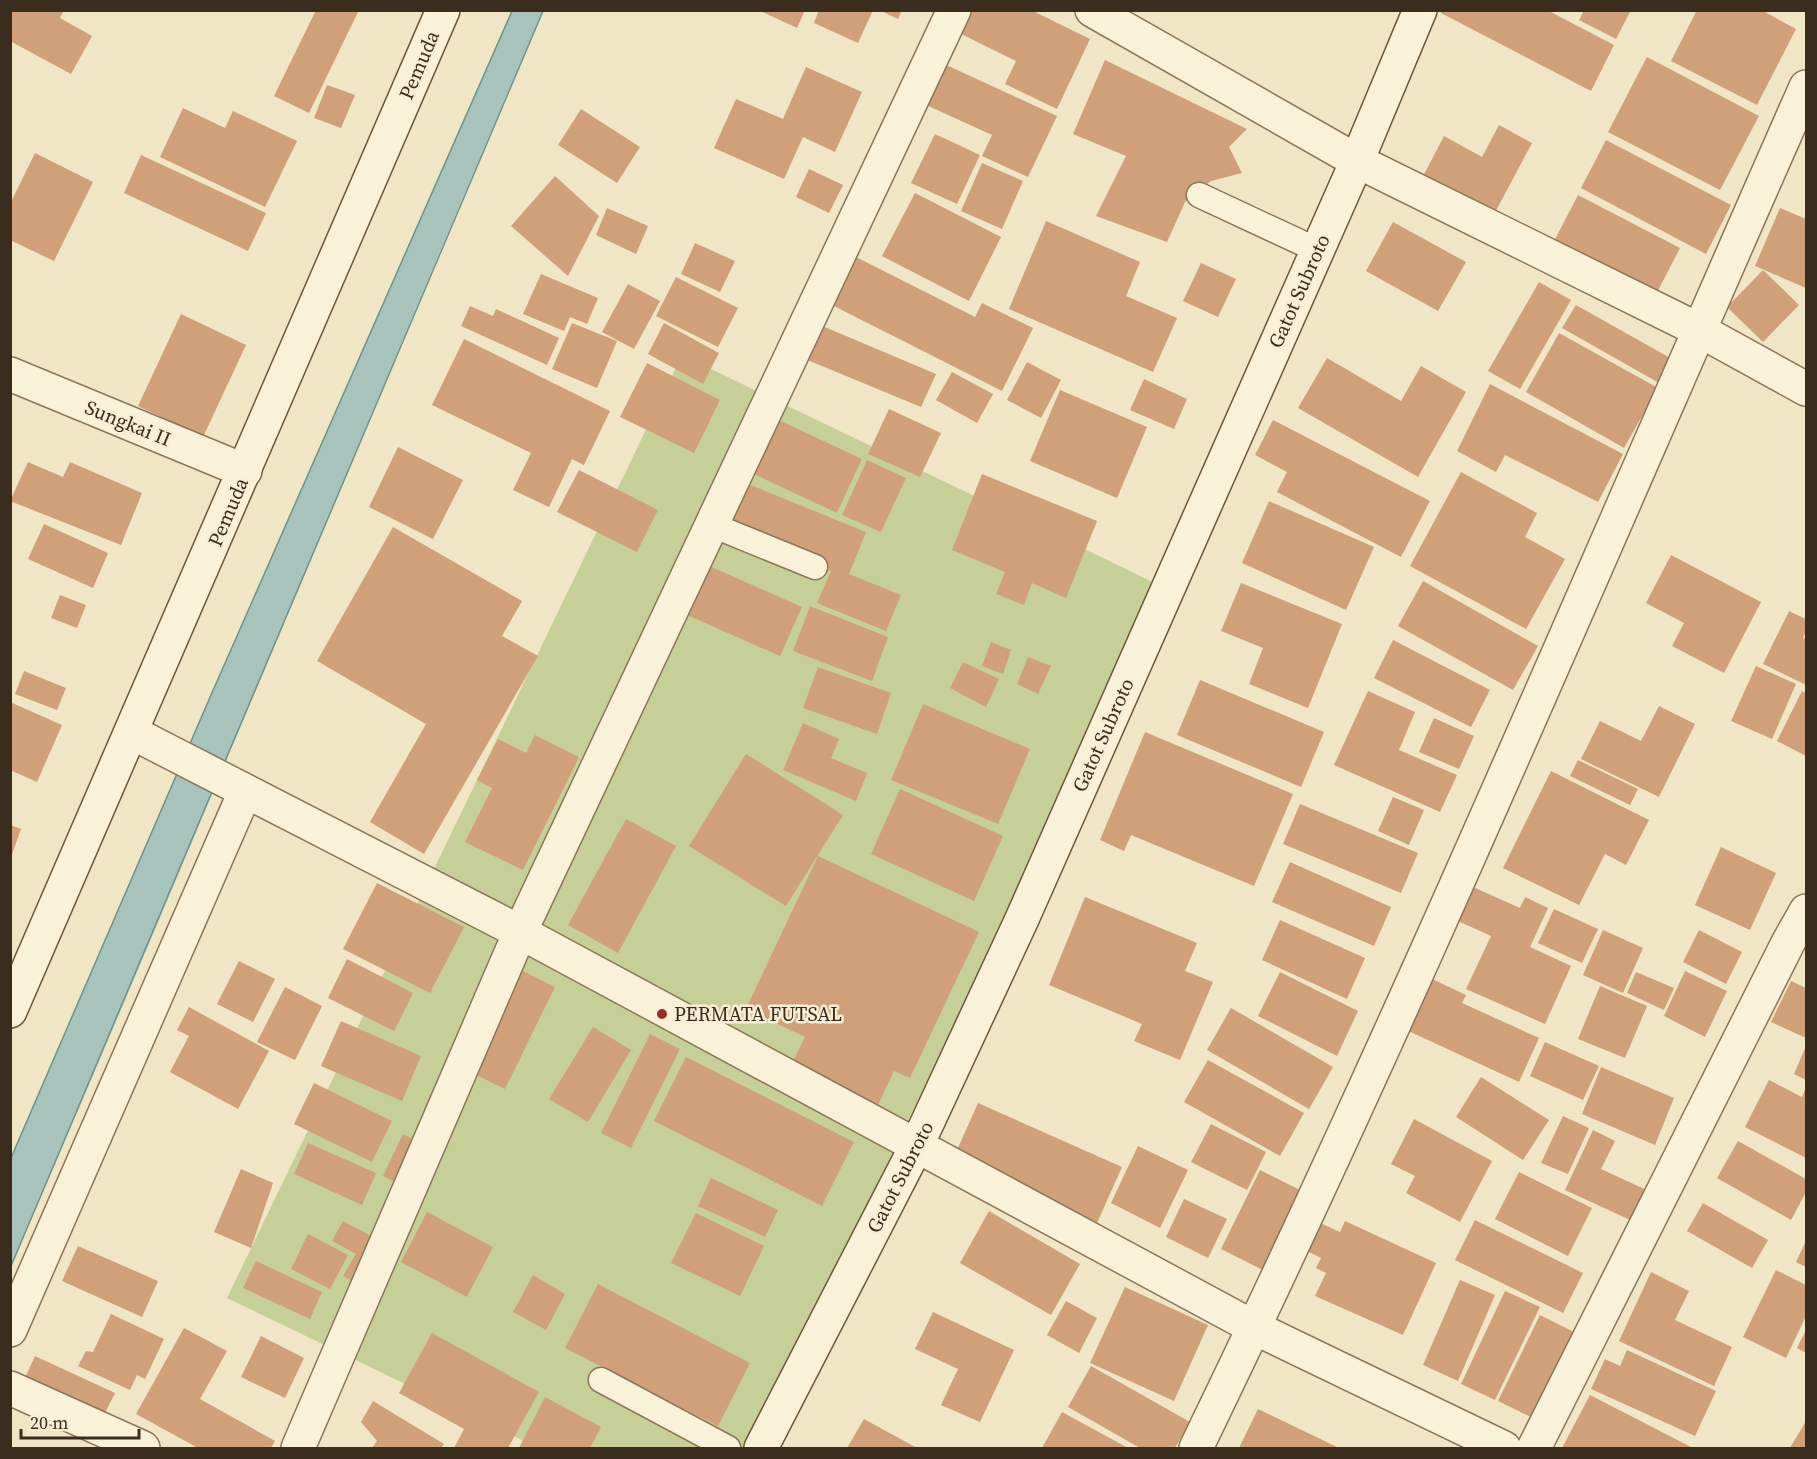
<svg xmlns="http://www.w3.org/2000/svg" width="1817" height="1459" font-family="'Source Serif 4',serif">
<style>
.green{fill:#c6cf98}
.water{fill:#a7c3bc;stroke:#6d928a;stroke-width:1.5}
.building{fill:#cfa079}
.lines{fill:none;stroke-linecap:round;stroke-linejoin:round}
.lane-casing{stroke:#8c765a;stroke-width:27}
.street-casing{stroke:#8c765a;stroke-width:36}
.secondary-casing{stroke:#6e573d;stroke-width:36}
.lane{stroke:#faf1d9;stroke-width:24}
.street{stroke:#faf1d9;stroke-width:33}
.secondary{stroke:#faf1d9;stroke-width:33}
.poi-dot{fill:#9d2b28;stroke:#f7eed5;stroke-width:2}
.labels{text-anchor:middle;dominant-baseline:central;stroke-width:5;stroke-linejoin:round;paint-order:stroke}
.street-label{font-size:20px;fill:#3b2d1e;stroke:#f7eed5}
.poi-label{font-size:20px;fill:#3b2d1e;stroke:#f7eed5;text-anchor:start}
</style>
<rect width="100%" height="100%" fill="#f0e5c5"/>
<!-- green -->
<path class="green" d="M 682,355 L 1165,588 L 750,1448 L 538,1448 L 227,1298 Z"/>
<!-- water -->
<path class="water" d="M 512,11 L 543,11 C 363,428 192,849 11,1266 L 11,1158 L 211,695 Z"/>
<!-- building -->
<path class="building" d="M 10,10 L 64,10 L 60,18 L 92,36 L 71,74 L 10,41 Z
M 316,10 L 359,10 L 309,113 L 274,96 Z
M 758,10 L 805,10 L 797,28 Z
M 819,10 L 873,10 L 858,43 L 814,23 Z
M 879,10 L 902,10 L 898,19 Z
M 967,10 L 1031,10 L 1090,39 L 1057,109 L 1005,84 L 1016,61 L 957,32 Z
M 1442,10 L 1547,10 L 1614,45 L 1591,91 L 1441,13 Z
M 1584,10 L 1631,10 L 1616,39 L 1579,20 Z
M 1697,10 L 1761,10 L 1796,29 L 1757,105 L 1671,61 Z
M 1647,57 L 1759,116 L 1720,190 L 1608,132 Z
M 1105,60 L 1247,129 L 1229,147 L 1242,173 L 1211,181 L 1185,202 L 1167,242 L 1096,216 L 1126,156 L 1073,134 Z
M 942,63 L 1057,116 L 1028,177 L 982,156 L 992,135 L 924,104 Z
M 806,67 L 862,92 L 835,152 L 803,137 L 784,179 L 714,148 L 736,99 L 783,119 Z
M 327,85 L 355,95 L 341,128 L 314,118 Z
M 183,108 L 225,128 L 233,111 L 297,141 L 265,207 L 160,157 Z
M 581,109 L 640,147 L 617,183 L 558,145 Z
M 1499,125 L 1532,143 L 1490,222 L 1419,184 L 1444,136 L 1482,157 Z
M 935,134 L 980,155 L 957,204 L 911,183 Z
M 1606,140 L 1731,205 L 1706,254 L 1581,188 Z
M 35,153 L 93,182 L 54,261 L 10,240 L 10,204 Z
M 141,155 L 266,213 L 248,251 L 124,193 Z
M 982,163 L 1023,181 L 1002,229 L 961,211 Z
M 809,169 L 843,185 L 829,213 L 796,197 Z
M 555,176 L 599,216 L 568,276 L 511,226 Z
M 915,193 L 1001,237 L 969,301 L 882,256 Z
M 1578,195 L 1680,248 L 1651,304 L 1549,251 Z
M 607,208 L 648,226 L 636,254 L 596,235 Z
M 1780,208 L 1806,219 L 1806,288 L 1755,266 Z
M 1046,221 L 1140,262 L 1126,296 L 1177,318 L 1153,372 L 1009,309 Z
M 1393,222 L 1466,262 L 1438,311 L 1366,271 Z
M 695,243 L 735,261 L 720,292 L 681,274 Z
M 856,257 L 975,317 L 982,303 L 1033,328 L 1002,391 L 832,305 Z
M 1201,263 L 1236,279 L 1218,317 L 1183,301 Z
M 1763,270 L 1799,305 L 1763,342 L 1727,307 Z
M 541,274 L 598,298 L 587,324 L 570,317 L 564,331 L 523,314 Z
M 676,277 L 738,308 L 718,347 L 656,316 Z
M 1539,282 L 1571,300 L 1520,389 L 1488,371 Z
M 628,284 L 660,301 L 634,349 L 602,332 Z
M 1576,305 L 1672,359 L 1659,383 L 1562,328 Z
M 470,306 L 493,316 L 496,309 L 559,338 L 547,365 L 461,326 Z
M 181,314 L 246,345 L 203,437 L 138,406 Z
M 572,323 L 617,341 L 597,388 L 552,369 Z
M 664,323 L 719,353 L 703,384 L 648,354 Z
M 820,325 L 936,374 L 921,407 L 805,359 Z
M 1559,333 L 1658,388 L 1624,448 L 1526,392 Z
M 464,339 L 610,411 L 584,465 L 572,459 L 549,507 L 513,490 L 531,453 L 432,405 Z
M 1327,358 L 1401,401 L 1421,366 L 1466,392 L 1418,477 L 1298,408 Z
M 1027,362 L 1061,380 L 1041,418 L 1007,400 Z
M 647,363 L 720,400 L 694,453 L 620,417 Z
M 952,372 L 993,394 L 977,423 L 936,400 Z
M 1144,379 L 1187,399 L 1174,429 L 1130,410 Z
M 1490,384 L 1623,454 L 1598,502 L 1505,455 L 1496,472 L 1457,451 Z
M 1060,390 L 1147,427 L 1117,498 L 1030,461 Z
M 889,409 L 941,433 L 920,477 L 868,454 Z
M 768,415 L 862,459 L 837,513 L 743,469 Z
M 1273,420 L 1430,501 L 1401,557 L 1277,492 L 1287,472 L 1255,455 Z
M 398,447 L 463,480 L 433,539 L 369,507 Z
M 867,460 L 906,478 L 881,532 L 842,515 Z
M 28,462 L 63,477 L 70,462 L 142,493 L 121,545 L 10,501 Z
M 579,470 L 658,510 L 637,552 L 557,512 Z
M 1461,472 L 1537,513 L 1525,537 L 1565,559 L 1526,629 L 1410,566 Z
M 982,474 L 1097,521 L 1066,598 L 1032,583 L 1024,605 L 996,594 L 1005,572 L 952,550 Z
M 748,484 L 866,532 L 849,574 L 901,595 L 886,631 L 817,603 L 831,571 L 733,520 Z
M 1269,501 L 1374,547 L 1346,610 L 1242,563 Z
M 44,524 L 108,553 L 93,588 L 28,559 Z
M 393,527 L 522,601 L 502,636 L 538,656 L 424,854 L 370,822 L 426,724 L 317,661 Z
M 1671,555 L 1761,602 L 1724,673 L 1672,646 L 1684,623 L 1646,603 Z
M 700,562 L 802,607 L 780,656 L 678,611 Z
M 1423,581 L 1538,646 L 1513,690 L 1398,626 Z
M 1241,583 L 1342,624 L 1308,708 L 1249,684 L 1263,648 L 1221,631 Z
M 60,595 L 86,605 L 77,628 L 51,618 Z
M 810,606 L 888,637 L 872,681 L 793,651 Z
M 1789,611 L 1806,619 L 1806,631 L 1803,638 L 1806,639 L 1806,685 L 1763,664 Z
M 1393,640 L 1490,690 L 1471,727 L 1374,678 Z
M 991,642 L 1011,650 L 1003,674 L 982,666 Z
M 1028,657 L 1051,666 L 1038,694 L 1017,684 Z
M 963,662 L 999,679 L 986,707 L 950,688 Z
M 1756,666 L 1796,684 L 1772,739 L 1731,721 Z
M 818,667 L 891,693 L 877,734 L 803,708 Z
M 24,671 L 66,688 L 57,710 L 15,694 Z
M 1200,680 L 1324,732 L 1301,787 L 1177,735 Z
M 1368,691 L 1415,712 L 1399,750 L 1457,775 L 1440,812 L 1334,765 Z
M 1802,691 L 1806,693 L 1806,756 L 1777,741 Z
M 10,702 L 62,725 L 37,782 L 10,770 Z
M 923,704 L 1030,749 L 998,824 L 891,780 Z
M 1659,706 L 1695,724 L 1659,797 L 1581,759 L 1600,721 L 1641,741 Z
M 1434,718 L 1474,736 L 1459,769 L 1419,752 Z
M 803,723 L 839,739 L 831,758 L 867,773 L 856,801 L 783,770 Z
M 1145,732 L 1293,794 L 1254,886 L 1131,835 L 1124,851 L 1100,840 Z
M 535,735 L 579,757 L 523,870 L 465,842 L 492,788 L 477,780 L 498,739 L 526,753 Z
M 746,754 L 843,815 L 786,906 L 689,846 Z
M 1578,760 L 1638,789 L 1630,805 L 1570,776 Z
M 1551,771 L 1649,820 L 1626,865 L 1605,854 L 1579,905 L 1503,868 Z
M 900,789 L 1003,836 L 974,901 L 871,854 Z
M 1393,797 L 1424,810 L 1409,845 L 1378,831 Z
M 1300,804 L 1418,853 L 1401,893 L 1283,844 Z
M 626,819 L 676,846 L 618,953 L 568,925 Z
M 10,825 L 21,829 L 11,857 L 10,857 Z
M 1721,847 L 1776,873 L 1750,930 L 1695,905 Z
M 818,856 L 979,932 L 910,1078 L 894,1071 L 877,1107 L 790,1067 L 805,1037 L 746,1009 Z
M 1290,862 L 1391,907 L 1374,946 L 1272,902 Z
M 377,883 L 464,927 L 430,993 L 343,949 Z
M 1473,887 L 1520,908 L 1525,897 L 1548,908 L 1530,947 L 1571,966 L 1545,1024 L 1466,989 L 1491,936 L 1458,921 Z
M 1085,897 L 1197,943 L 1185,971 L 1213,982 L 1180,1060 L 1134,1041 L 1142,1024 L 1049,985 Z
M 1554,909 L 1598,929 L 1582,963 L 1538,943 Z
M 1280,920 L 1365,958 L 1347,999 L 1262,960 Z
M 1603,930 L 1643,948 L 1623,993 L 1583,975 Z
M 1699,930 L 1742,952 L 1726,984 L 1683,962 Z
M 347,959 L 413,993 L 394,1031 L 328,998 Z
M 239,961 L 275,979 L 253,1022 L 217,1004 Z
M 517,968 L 555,987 L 505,1089 L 468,1071 Z
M 1685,971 L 1727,991 L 1705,1037 L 1664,1016 Z
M 1280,972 L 1358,1011 L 1337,1056 L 1258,1016 Z
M 1636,972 L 1674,988 L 1664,1010 L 1627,993 Z
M 1428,977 L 1466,995 L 1462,1003 L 1539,1038 L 1519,1082 L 1404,1029 Z
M 1791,981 L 1806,988 L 1806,1038 L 1771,1022 Z
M 1600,986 L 1647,1006 L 1625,1058 L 1578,1039 Z
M 285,987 L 322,1006 L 295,1060 L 257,1042 Z
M 189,1007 L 269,1051 L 238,1109 L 170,1072 L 189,1036 L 177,1030 Z
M 1231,1008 L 1333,1067 L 1309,1109 L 1207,1050 Z
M 341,1021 L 421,1056 L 402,1101 L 321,1066 Z
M 593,1027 L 631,1050 L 588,1122 L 549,1099 Z
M 650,1034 L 680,1049 L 631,1148 L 601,1133 Z
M 1545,1042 L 1599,1066 L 1583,1100 L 1530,1076 Z
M 1806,1046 L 1806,1080 L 1794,1074 Z
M 686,1057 L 854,1142 L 822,1206 L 654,1121 Z
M 1208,1060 L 1304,1113 L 1280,1156 L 1184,1102 Z
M 1601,1067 L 1674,1098 L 1655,1145 L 1582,1114 Z
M 1481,1077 L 1549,1120 L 1523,1160 L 1456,1117 Z
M 1769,1080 L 1802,1097 L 1806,1087 L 1806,1158 L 1745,1127 Z
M 314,1083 L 392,1121 L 372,1162 L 294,1124 Z
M 978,1103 L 1122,1167 L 1097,1223 L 953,1159 Z
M 1563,1116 L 1589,1128 L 1568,1174 L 1541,1163 Z
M 1414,1119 L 1492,1161 L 1460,1222 L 1406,1193 L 1415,1176 L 1391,1164 Z
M 1211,1124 L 1266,1152 L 1247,1190 L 1191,1162 Z
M 1593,1130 L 1615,1141 L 1601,1169 L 1653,1193 L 1639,1224 L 1565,1190 Z
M 403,1134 L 421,1143 L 401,1185 L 383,1176 Z
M 1738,1141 L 1806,1179 L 1806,1192 L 1791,1220 L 1717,1178 Z
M 308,1143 L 376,1173 L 362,1205 L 294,1174 Z
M 1138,1146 L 1188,1170 L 1160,1228 L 1111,1203 Z
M 241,1169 L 273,1183 L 251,1248 L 214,1232 Z
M 1260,1170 L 1302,1191 L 1263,1270 L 1221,1249 Z
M 1519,1172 L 1592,1208 L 1568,1256 L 1495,1219 Z
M 711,1178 L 778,1210 L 765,1237 L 698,1206 Z
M 1184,1199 L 1227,1219 L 1208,1258 L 1166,1237 Z
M 1703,1203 L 1768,1240 L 1752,1268 L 1687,1231 Z
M 989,1211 L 1080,1264 L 1051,1315 L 960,1263 Z
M 427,1212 L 493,1247 L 467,1297 L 401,1262 Z
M 696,1213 L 764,1246 L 740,1296 L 671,1263 Z
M 1475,1220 L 1583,1273 L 1563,1313 L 1455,1260 Z
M 343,1221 L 381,1241 L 358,1284 L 343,1276 L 356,1254 L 332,1241 Z
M 1345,1221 L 1436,1263 L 1403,1335 L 1315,1296 L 1326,1273 L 1316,1268 L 1321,1258 L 1307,1251 L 1320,1223 L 1340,1232 Z
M 308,1234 L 348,1255 L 330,1289 L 291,1269 Z
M 1806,1241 L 1806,1267 L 1796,1262 Z
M 78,1246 L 158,1281 L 142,1317 L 62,1281 Z
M 256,1261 L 322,1292 L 310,1319 L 243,1288 Z
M 1776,1270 L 1806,1285 L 1806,1316 L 1786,1358 L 1743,1337 Z
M 1651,1272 L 1689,1291 L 1675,1320 L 1732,1347 L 1714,1386 L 1619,1341 Z
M 533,1275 L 565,1294 L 546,1330 L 513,1312 Z
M 1460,1280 L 1495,1295 L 1458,1381 L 1423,1365 Z
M 598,1284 L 750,1363 L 718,1426 L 565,1348 Z
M 1125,1287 L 1208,1325 L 1174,1401 L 1090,1363 Z
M 1505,1291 L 1540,1307 L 1495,1400 L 1461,1384 Z
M 1066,1301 L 1097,1318 L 1079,1353 L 1047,1335 Z
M 933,1312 L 1014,1350 L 980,1422 L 941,1405 L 958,1369 L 915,1349 Z
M 111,1314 L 164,1339 L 145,1379 L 137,1375 L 130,1390 L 78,1366 L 86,1351 L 93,1352 Z
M 1540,1315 L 1580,1335 L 1539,1421 L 1498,1401 Z
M 184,1328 L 227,1351 L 200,1399 L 275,1441 L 271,1448 L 198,1448 L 136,1414 Z
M 1806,1330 L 1806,1353 L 1797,1348 Z
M 432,1333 L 539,1392 L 508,1448 L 454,1448 L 464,1429 L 399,1393 Z
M 261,1336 L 304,1358 L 285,1398 L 241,1377 Z
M 1627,1350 L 1716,1391 L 1695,1436 L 1591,1389 L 1605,1359 L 1620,1366 Z
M 35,1356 L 115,1393 L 103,1417 L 10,1376 L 13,1372 L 25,1378 Z
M 1091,1366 L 1190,1422 L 1175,1448 L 1140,1448 L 1068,1407 Z
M 1590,1395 L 1693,1448 L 1562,1448 Z
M 545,1397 L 601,1427 L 590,1448 L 519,1448 Z
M 373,1401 L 444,1444 L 441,1448 L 372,1448 L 377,1441 L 361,1422 Z
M 1258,1409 L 1339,1448 L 1239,1448 Z
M 1062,1412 L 1128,1448 L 1042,1448 Z
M 864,1419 L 917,1448 L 847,1448 Z
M 1806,1421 L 1806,1448 L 1790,1448 Z"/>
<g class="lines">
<defs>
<path id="lane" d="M 1199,195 L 1317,250
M 712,525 L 815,567
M 601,1380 L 728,1448"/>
<path id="street" d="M 1092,10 L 1357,161 L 1699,330 L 1806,389
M 10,374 L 245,471
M 133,733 L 520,932 L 1255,1328 L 1504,1448
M 10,1330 L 245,792
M 10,1388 L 143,1448
M 298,1448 L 520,932 L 954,10
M 1196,1448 C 1413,1001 1605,542 1806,87
M 1534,1448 L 1788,943 L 1806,911"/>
<path id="secondary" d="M 10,1011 L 443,10
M 761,1448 L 916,1147 L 1022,919 L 1357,161 L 1420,10"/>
</defs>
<!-- lane casing -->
<use href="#lane" class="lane-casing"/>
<!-- street casing -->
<use href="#street" class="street-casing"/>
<!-- secondary casing -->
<use href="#secondary" class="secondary-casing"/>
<!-- lane -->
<use href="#lane" class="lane"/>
<!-- street -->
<use href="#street" class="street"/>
<!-- secondary -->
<use href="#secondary" class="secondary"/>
</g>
<!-- markers -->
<circle class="poi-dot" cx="662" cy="1014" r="6"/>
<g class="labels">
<!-- street labels -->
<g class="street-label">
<text transform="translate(419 65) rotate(-67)">Pemuda</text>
<text transform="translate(1299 291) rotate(-66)">Gatot Subroto</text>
<text transform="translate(128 423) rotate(22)">Sungkai II</text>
<text transform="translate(228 512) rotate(-67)">Pemuda</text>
<text transform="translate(1103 735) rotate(-66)">Gatot Subroto</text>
<text transform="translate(900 1177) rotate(-63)">Gatot Subroto</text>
</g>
<!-- poi labels -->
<g class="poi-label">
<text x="674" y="1014">PERMATA FUTSAL</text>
</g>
</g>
<!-- border -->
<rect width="1817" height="1459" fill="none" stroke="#3b2d1e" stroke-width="24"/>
<!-- scale -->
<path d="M21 1429v9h118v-9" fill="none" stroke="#3b2d1e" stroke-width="3"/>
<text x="30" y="1429" font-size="18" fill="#3b2d1e" stroke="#f7eed5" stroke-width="4.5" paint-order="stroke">20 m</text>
</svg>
